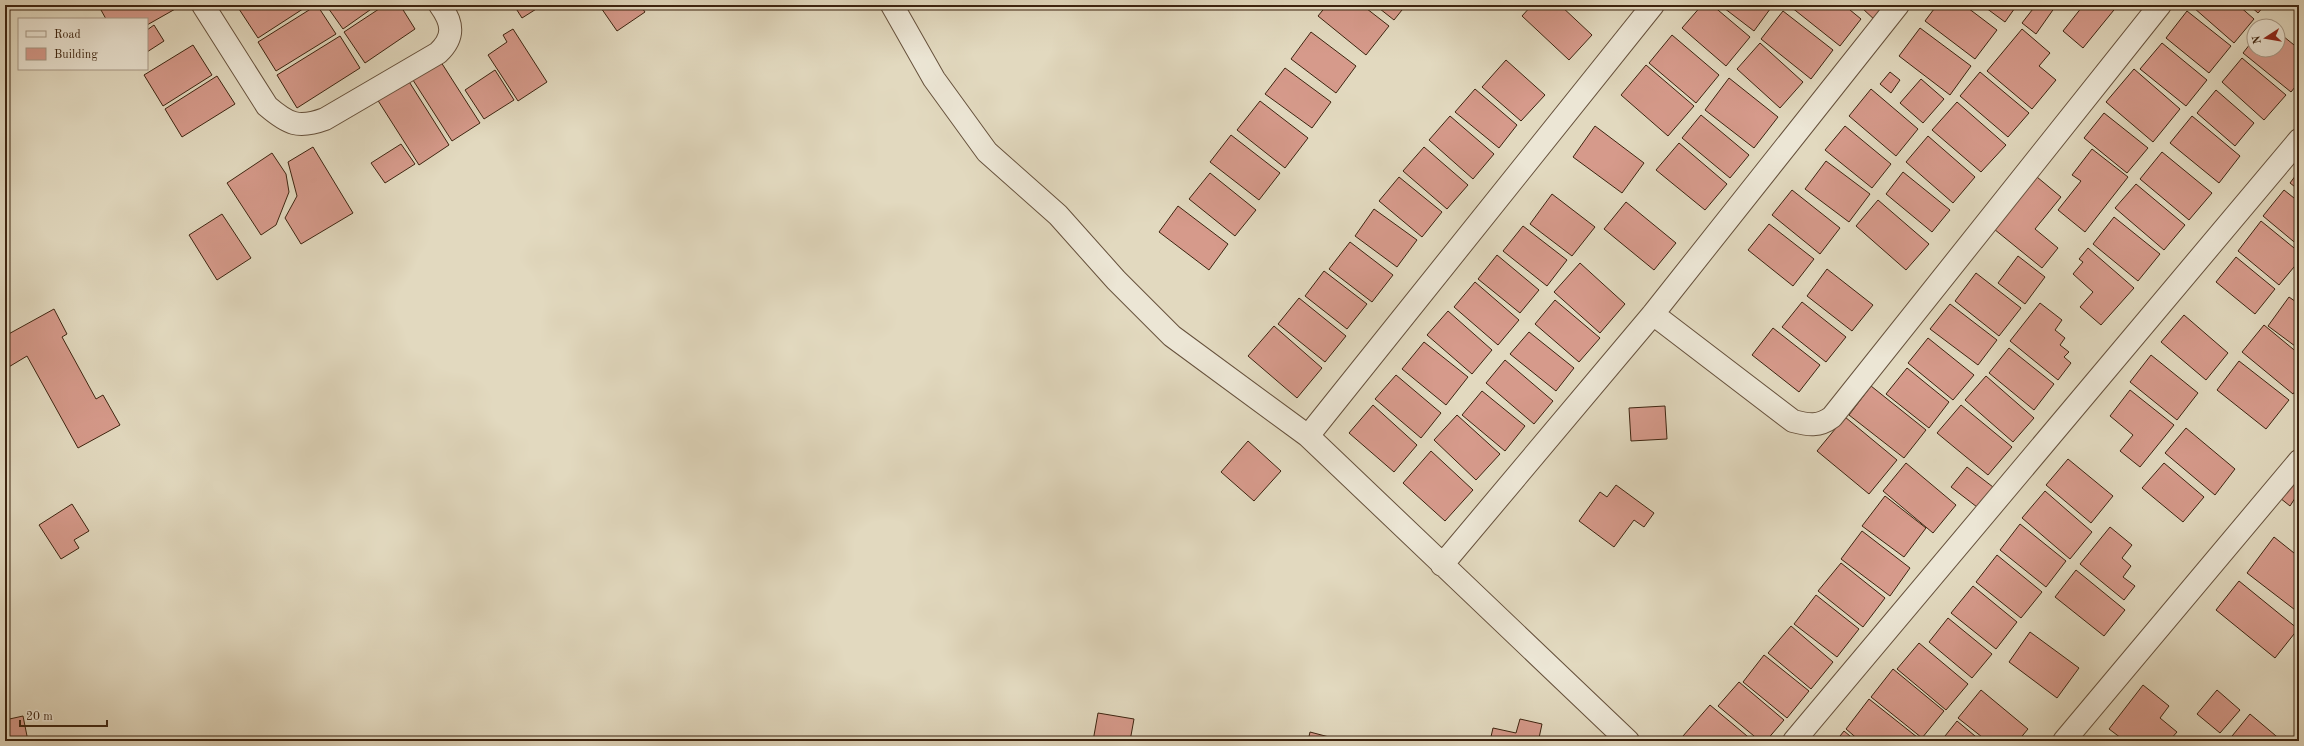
<svg xmlns="http://www.w3.org/2000/svg" width="2304" height="746" font-family="'Old Standard TT',serif">
<style>
.building{fill:#d69a8b;stroke:#3d2410}
.lines{fill:none;stroke-linecap:round;stroke-linejoin:round}
.street-casing{stroke:#66513c;stroke-width:24}
.street{stroke:#ece6d5;stroke-width:22}
</style>
<rect width="100%" height="100%" fill="#e2d9bf"/>
<filter id="stains"><feTurbulence type="fractalNoise" baseFrequency=".005" numOctaves="4"/><feColorMatrix values="0 0 0 0 .2 0 0 0 0 .09 0 0 0 0 .02 0 0 0 .5 -.17"/></filter>
<radialGradient id="worn" r=".72"><stop offset=".6" stop-color="#630" stop-opacity="0"/><stop offset="1" stop-color="#630" stop-opacity=".3"/></radialGradient>
<!-- building -->
<path class="building" d="M 111,5 L 176,5 L 177,8 L 147,25 L 147,19 L 106,19 L 101,10 Z
M 246,5 L 309,5 L 258,38 L 239,9 Z
M 317,5 L 336,34 L 276,71 L 258,42 Z
M 326,5 L 377,5 L 343,29 Z
M 385,5 L 400,5 L 415,29 L 365,63 L 344,32 Z
M 517,5 L 540,5 L 541,6 L 522,18 L 515,7 Z
M 599,5 L 640,5 L 645,12 L 617,31 Z
M 1327,5 L 1362,5 L 1389,26 L 1366,55 L 1318,16 Z
M 1375,5 L 1406,5 L 1394,20 Z
M 1532,5 L 1560,5 L 1592,35 L 1569,60 L 1522,16 Z
M 1702,5 L 1712,5 L 1750,37 L 1726,66 L 1682,28 Z
M 1720,5 L 1773,5 L 1754,31 Z
M 1793,5 L 1844,5 L 1861,19 L 1840,46 L 1791,7 Z
M 1865,5 L 1891,5 L 1877,22 L 1862,8 Z
M 1937,5 L 1964,5 L 1997,30 L 1975,59 L 1925,21 Z
M 1982,5 L 2017,5 L 2005,22 Z
M 2036,5 L 2052,5 L 2055,7 L 2036,34 L 2022,23 Z
M 2079,5 L 2118,5 L 2083,48 L 2063,31 L 2082,7 Z
M 2196,5 L 2238,5 L 2254,19 L 2234,43 L 2194,8 Z
M 2249,5 L 2265,5 L 2258,13 Z
M 1783,11 L 1833,50 L 1811,79 L 1761,39 Z
M 2187,11 L 2231,46 L 2209,73 L 2166,38 Z
M 154,25 L 164,41 L 147,52 L 147,30 Z
M 1920,28 L 1971,66 L 1950,95 L 1899,56 Z
M 513,29 L 547,82 L 518,101 L 488,55 L 507,42 L 503,35 Z
M 2022,29 L 2050,53 L 2039,66 L 2056,80 L 2032,109 L 1987,71 Z
M 1311,32 L 1356,66 L 1336,93 L 1291,59 Z
M 2278,32 L 2299,49 L 2299,82 L 2291,92 L 2243,53 L 2254,39 L 2254,50 L 2278,50 Z
M 1672,35 L 1719,75 L 1696,103 L 1649,63 Z
M 340,36 L 360,68 L 297,108 L 277,75 Z
M 1760,43 L 1803,82 L 1780,108 L 1737,69 Z
M 2162,43 L 2207,80 L 2186,106 L 2140,69 Z
M 193,45 L 212,75 L 163,106 L 144,75 Z
M 2242,58 L 2286,95 L 2264,120 L 2222,82 Z
M 439,59 L 480,123 L 452,141 L 411,77 Z
M 1506,60 L 1545,95 L 1521,121 L 1482,87 Z
M 1646,65 L 1694,106 L 1668,136 L 1621,95 Z
M 1285,68 L 1331,102 L 1312,128 L 1265,94 Z
M 2134,69 L 2180,109 L 2153,142 L 2106,102 Z
M 495,70 L 514,100 L 484,119 L 465,90 Z
M 1890,72 L 1900,80 L 1891,93 L 1880,84 Z
M 1980,72 L 2029,113 L 2008,137 L 1960,96 Z
M 217,76 L 235,104 L 182,137 L 165,109 Z
M 1729,78 L 1778,117 L 1754,148 L 1705,110 Z
M 1921,79 L 1944,99 L 1923,123 L 1900,103 Z
M 408,80 L 449,145 L 419,165 L 377,99 Z
M 1475,89 L 1517,125 L 1499,148 L 1455,112 Z
M 1871,89 L 1918,129 L 1896,156 L 1849,116 Z
M 2216,90 L 2254,123 L 2235,146 L 2197,113 Z
M 1260,101 L 1308,138 L 1285,168 L 1237,130 Z
M 1957,102 L 2006,145 L 1981,172 L 1932,130 Z
M 2104,113 L 2148,148 L 2127,173 L 2084,138 Z
M 1701,115 L 1749,155 L 1730,178 L 1682,138 Z
M 1450,116 L 1494,154 L 1473,179 L 1429,140 Z
M 2192,116 L 2240,156 L 2219,183 L 2170,143 Z
M 1595,126 L 1644,163 L 1622,193 L 1573,157 Z
M 1845,126 L 1891,164 L 1872,188 L 1825,150 Z
M 1231,135 L 1280,173 L 1259,200 L 1210,162 Z
M 1928,136 L 1975,177 L 1953,203 L 1906,162 Z
M 1679,143 L 1727,184 L 1705,210 L 1656,170 Z
M 401,144 L 415,164 L 385,183 L 371,163 Z
M 313,147 L 353,213 L 301,244 L 285,218 L 297,196 L 288,162 Z
M 1424,147 L 1468,185 L 1447,209 L 1403,171 Z
M 2092,149 L 2128,177 L 2085,232 L 2058,210 L 2081,181 L 2072,175 Z
M 2162,152 L 2212,193 L 2189,220 L 2140,179 Z
M 272,153 L 286,174 L 289,192 L 276,225 L 261,235 L 227,183 Z
M 1826,161 L 1870,194 L 1849,222 L 1805,189 Z
M 2299,171 L 2299,190 L 2290,183 Z
M 1903,172 L 1950,210 L 1932,232 L 1886,194 Z
M 1210,173 L 1256,210 L 1235,236 L 1189,199 Z
M 1399,177 L 1442,212 L 1422,237 L 1379,201 Z
M 2037,177 L 2061,197 L 2035,229 L 2058,248 L 2042,268 L 1994,229 Z
M 2136,184 L 2185,225 L 2164,250 L 2115,208 Z
M 1792,190 L 1840,228 L 1820,254 L 1772,215 Z
M 2284,190 L 2299,202 L 2299,246 L 2263,216 Z
M 1552,194 L 1595,227 L 1572,256 L 1530,224 Z
M 1878,200 L 1929,244 L 1906,270 L 1856,226 Z
M 1626,202 L 1676,243 L 1654,270 L 1604,229 Z
M 1178,206 L 1228,244 L 1209,270 L 1159,232 Z
M 1374,209 L 1417,240 L 1397,267 L 1355,236 Z
M 222,214 L 251,258 L 217,280 L 189,235 Z
M 2114,217 L 2160,254 L 2138,281 L 2093,244 Z
M 2261,221 L 2299,252 L 2299,261 L 2279,285 L 2238,251 Z
M 1769,224 L 1814,259 L 1793,286 L 1748,250 Z
M 1523,226 L 1567,260 L 1547,286 L 1503,251 Z
M 1350,242 L 1393,275 L 1372,302 L 1329,269 Z
M 2088,248 L 2134,288 L 2101,325 L 2080,307 L 2093,292 L 2073,274 L 2083,262 L 2079,259 Z
M 1497,255 L 1539,290 L 1520,313 L 1478,279 Z
M 2018,256 L 2045,277 L 2025,304 L 1998,283 Z
M 2236,257 L 2275,289 L 2255,314 L 2216,282 Z
M 1580,263 L 1625,304 L 1600,333 L 1554,292 Z
M 1827,269 L 1873,305 L 1852,331 L 1807,296 Z
M 1324,271 L 1367,304 L 1347,329 L 1305,296 Z
M 1976,273 L 2021,308 L 1999,336 L 1955,301 Z
M 1475,282 L 1519,320 L 1498,345 L 1454,307 Z
M 2289,297 L 2299,304 L 2299,349 L 2268,326 Z
M 1299,298 L 1346,336 L 1325,362 L 1278,324 Z
M 1555,300 L 1600,338 L 1579,362 L 1535,324 Z
M 1802,302 L 1846,337 L 1826,362 L 1782,327 Z
M 2040,303 L 2062,320 L 2055,330 L 2065,338 L 2060,345 L 2069,352 L 2064,357 L 2071,363 L 2058,380 L 2010,341 Z
M 1950,304 L 1997,340 L 1978,365 L 1930,329 Z
M 54,309 L 67,334 L 62,337 L 96,399 L 103,395 L 120,425 L 78,448 L 27,356 L 7,368 L 5,363 L 5,336 Z
M 1448,311 L 1492,350 L 1472,374 L 1427,335 Z
M 2184,315 L 2228,353 L 2206,380 L 2161,342 Z
M 2264,325 L 2299,354 L 2299,386 L 2293,394 L 2242,352 Z
M 1274,326 L 1322,368 L 1297,398 L 1248,356 Z
M 1773,328 L 1820,365 L 1799,392 L 1752,355 Z
M 1529,332 L 1574,368 L 1556,391 L 1510,354 Z
M 1928,338 L 1974,375 L 1953,400 L 1908,363 Z
M 1424,342 L 1468,377 L 1446,405 L 1402,369 Z
M 2009,348 L 2054,384 L 2034,410 L 1989,373 Z
M 2151,355 L 2198,393 L 2177,420 L 2130,382 Z
M 1505,360 L 1553,401 L 1534,424 L 1486,383 Z
M 2239,361 L 2289,400 L 2266,429 L 2217,390 Z
M 1907,368 L 1949,402 L 1929,428 L 1886,394 Z
M 1396,375 L 1441,413 L 1421,438 L 1375,399 Z
M 1986,376 L 2034,418 L 2013,442 L 1965,400 Z
M 1871,386 L 1926,430 L 1904,458 L 1849,415 Z
M 2130,390 L 2174,425 L 2140,467 L 2120,451 L 2133,435 L 2110,416 Z
M 1482,391 L 1525,426 L 1505,451 L 1462,415 Z
M 1373,405 L 1417,445 L 1394,472 L 1349,433 Z
M 1961,405 L 2012,447 L 1988,475 L 1937,433 Z
M 1665,406 L 1667,439 L 1631,441 L 1629,408 Z
M 1457,415 L 1500,454 L 1476,480 L 1434,440 Z
M 1845,417 L 1897,460 L 1869,494 L 1817,451 Z
M 2186,428 L 2235,469 L 2215,495 L 2165,453 Z
M 1248,441 L 1281,471 L 1254,501 L 1221,472 Z
M 1431,451 L 1473,490 L 1445,521 L 1403,483 Z
M 2068,459 L 2113,496 L 2091,523 L 2046,485 Z
M 1906,463 L 1956,505 L 1933,533 L 1883,491 Z
M 2164,463 L 2204,497 L 2183,522 L 2142,488 Z
M 1967,467 L 1993,487 L 1977,507 L 1951,487 Z
M 2291,482 L 2299,488 L 2299,492 L 2290,506 L 2280,498 Z
M 1616,485 L 1654,513 L 1644,527 L 1634,520 L 1614,547 L 1579,521 L 1600,492 L 1607,497 Z
M 2045,491 L 2092,532 L 2070,559 L 2022,518 Z
M 1885,496 L 1926,528 L 1904,557 L 1862,526 Z
M 72,504 L 89,531 L 74,540 L 79,548 L 61,559 L 39,525 Z
M 2020,524 L 2066,561 L 2046,587 L 2000,550 Z
M 2110,527 L 2132,545 L 2122,558 L 2131,566 L 2123,577 L 2135,586 L 2124,600 L 2080,564 Z
M 1862,531 L 1910,568 L 1890,596 L 1841,559 Z
M 2274,537 L 2299,557 L 2299,613 L 2247,573 Z
M 1997,555 L 2042,592 L 2021,618 L 1976,582 Z
M 1841,563 L 1885,598 L 1863,627 L 1818,591 Z
M 2076,570 L 2125,610 L 2104,636 L 2055,597 Z
M 2239,581 L 2298,629 L 2275,658 L 2216,610 Z
M 1973,586 L 2017,622 L 1996,649 L 1951,613 Z
M 1816,595 L 1859,629 L 1837,657 L 1794,624 Z
M 1948,618 L 1992,654 L 1972,678 L 1929,642 Z
M 1791,626 L 1833,662 L 1811,689 L 1768,653 Z
M 2030,632 L 2079,668 L 2057,698 L 2009,662 Z
M 1919,643 L 1968,684 L 1946,710 L 1897,669 Z
M 1764,655 L 1809,691 L 1787,718 L 1743,682 Z
M 1893,669 L 1944,711 L 1922,738 L 1871,697 Z
M 1739,682 L 1784,720 L 1766,741 L 1760,741 L 1718,706 Z
M 2143,685 L 2169,706 L 2160,718 L 2177,732 L 2169,741 L 2125,741 L 2109,729 Z
M 1981,690 L 2028,729 L 2018,741 L 1987,741 L 1958,718 Z
M 2217,690 L 2240,710 L 2220,733 L 2197,714 Z
M 1869,699 L 1922,741 L 1860,741 L 1846,729 Z
M 1710,705 L 1753,741 L 1689,741 L 1683,736 Z
M 1098,713 L 1134,719 L 1130,741 L 1093,741 Z
M 2250,714 L 2282,741 L 2228,741 Z
M 23,716 L 28,741 L 5,741 L 5,720 Z
M 1520,719 L 1542,724 L 1539,738 L 1550,741 L 1490,741 L 1493,728 L 1516,733 Z
M 1957,721 L 1981,741 L 1941,741 Z
M 1844,731 L 1856,741 L 1836,741 Z
M 1310,732 L 1329,737 L 1329,741 L 1308,741 Z"/>
<g class="lines">
<defs>
<path id="street" d="M 203,5 L 267,106 C 288,124 298,129 325,119 L 438,53 C 455,37 453,23 440,5
M 892,5 L 934,79 L 987,152 L 1058,215 L 1116,280 L 1172,336 L 1308,436 L 1628,741
M 1653,314 L 1793,421 C 1808,425 1819,427 1832,417 L 2160,5
M 1308,436 L 1653,5
M 1442,565 L 1653,314 L 1898,5
M 1794,741 L 2299,140
M 2064,741 L 2299,461"/>
</defs>
<!-- street casing -->
<use href="#street" class="street-casing"/>
<!-- street -->
<use href="#street" class="street"/>
</g>
<!-- margin -->
<rect width="2304" height="746" fill="none" stroke="#e2d9bf" stroke-width="20"/>
<rect x="6" y="6" width="2292" height="734" fill="none" stroke="#3d2410" stroke-width="2"/>
<rect x="10" y="10" width="2284" height="726" fill="none" stroke="#3d2410"/>
<!-- legend -->
<rect x="18" y="18" width="130" height="52" fill="#ece6d5" stroke="#a69886"/>
<rect x="26" y="31" width="20" height="6" fill="#ece6d5" stroke="#a69886"/>
<text x="54" y="38" font-size="12" fill="#3d2410">Road</text>
<rect x="26" y="48" width="20" height="12" fill="#d69a8b" stroke="#a69886"/>
<text x="54" y="58" font-size="12" fill="#3d2410">Building</text>
<!-- north arrow -->
<g transform="translate(2266 38) rotate(258)"><circle r="19" fill="#ece6d5" stroke="#a69886"/>
<path d="M0-3L7 15L0 10L-7 15Z" fill="#8f2418"/>
<text y="-6" font-size="11" font-weight="bold" text-anchor="middle" fill="#3d2410">N</text>
</g>
<!-- scale -->
<path d="M20 720v6h87v-6" fill="none" stroke="#3d2410" stroke-width="2"/>
<text x="26" y="720" font-size="12" fill="#3d2410" stroke="#ece6d5" stroke-width="3" paint-order="stroke">20 m</text>
<rect width="100%" height="100%" filter="url(#stains)"/>
<rect width="100%" height="100%" fill="url(#worn)"/>
</svg>
